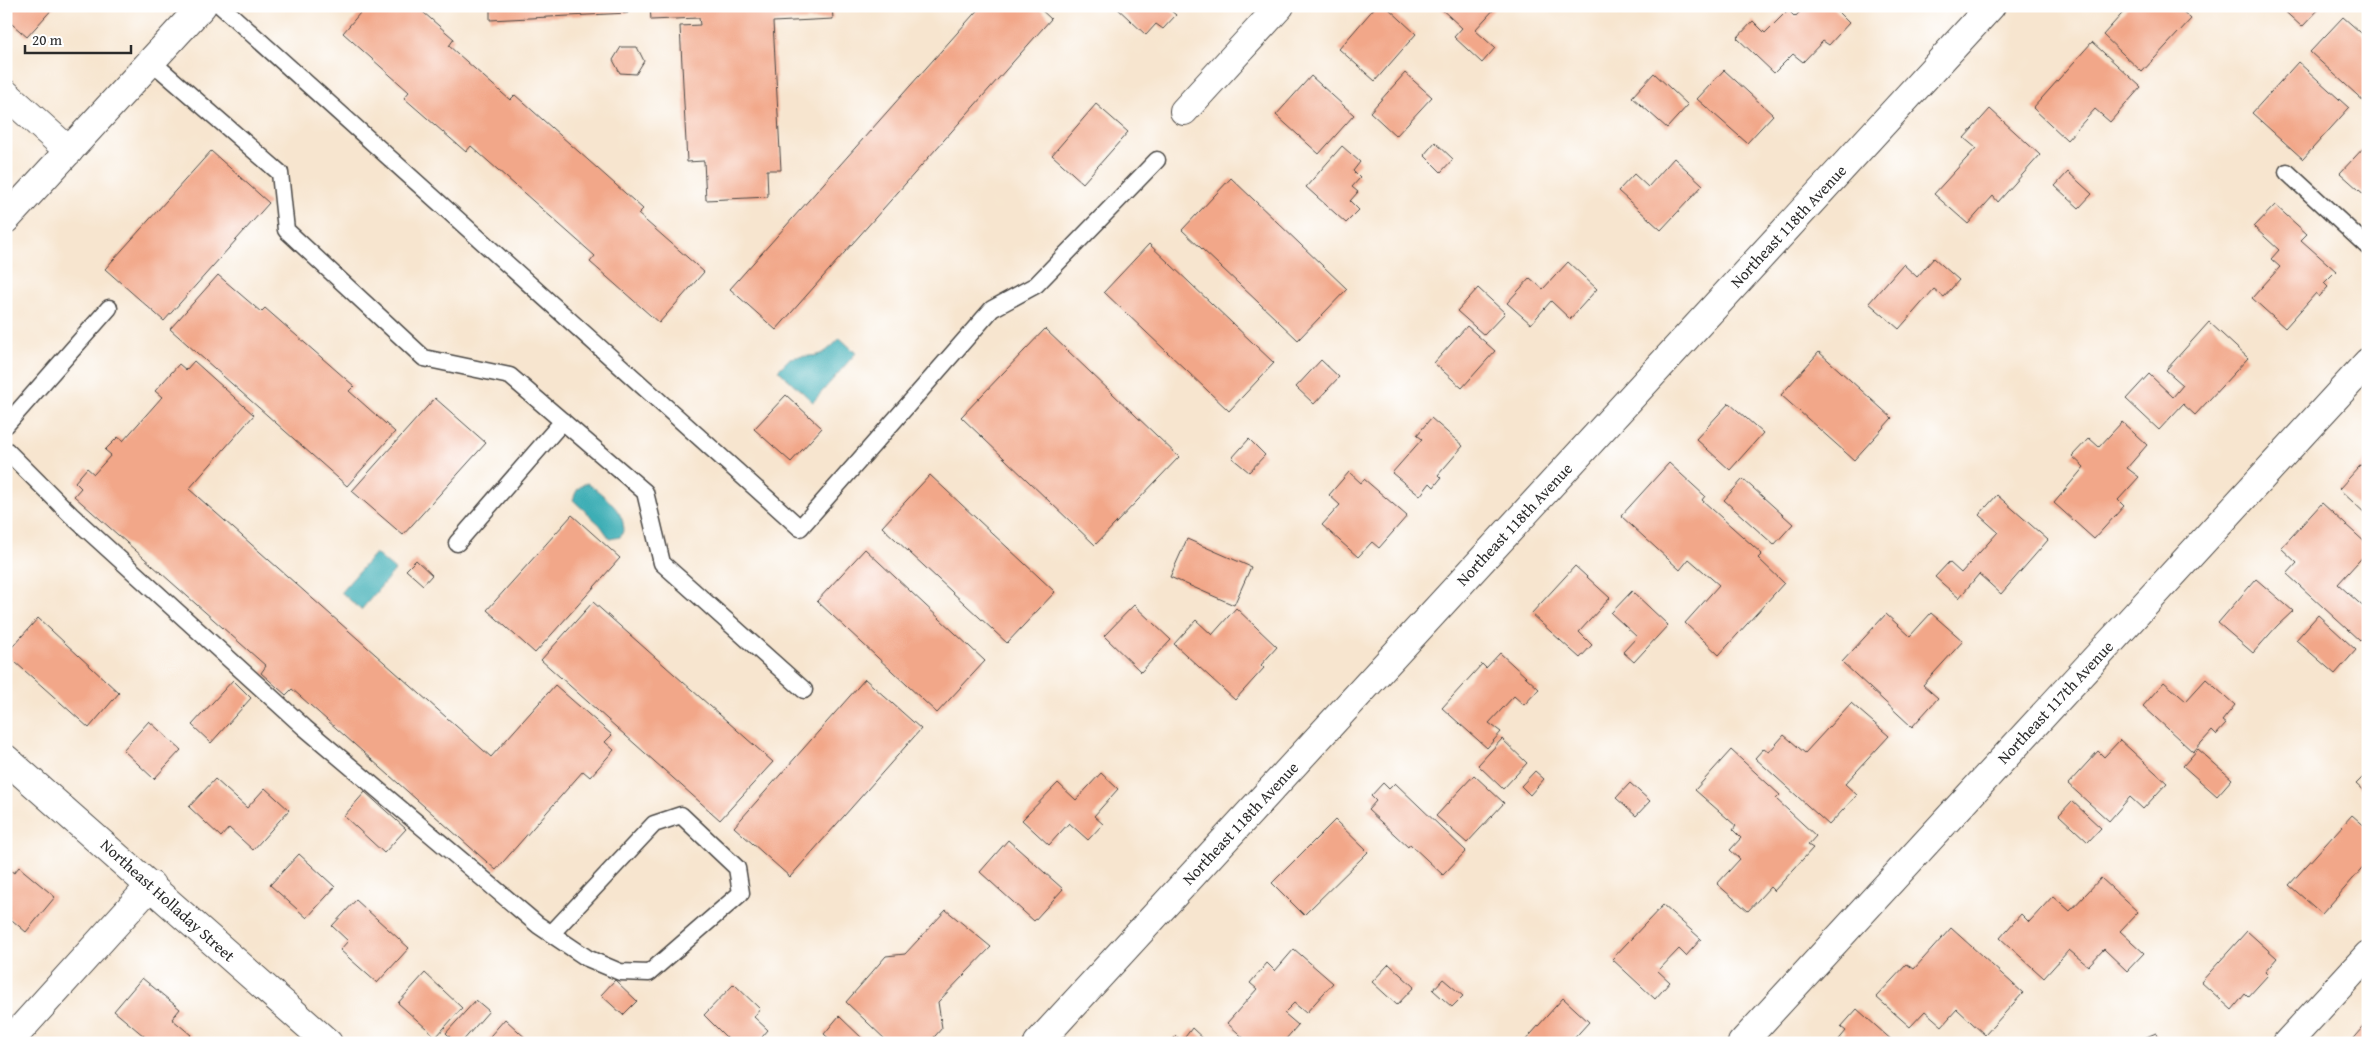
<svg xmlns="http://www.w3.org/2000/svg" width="2374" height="1049" font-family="'Gentium Book Plus',serif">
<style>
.water{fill:#3daeb5;stroke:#346c70}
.building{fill:#f2a789}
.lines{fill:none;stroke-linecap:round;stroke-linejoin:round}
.lane-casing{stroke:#4a4744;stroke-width:19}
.street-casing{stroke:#4a4744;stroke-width:30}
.primary-casing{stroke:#4a4744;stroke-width:30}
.lane{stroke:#fff;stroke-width:16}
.street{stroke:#fff;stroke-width:28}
.primary{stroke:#fff;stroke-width:28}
.labels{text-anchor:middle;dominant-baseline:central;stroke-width:4;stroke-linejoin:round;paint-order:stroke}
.street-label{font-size:16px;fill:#2b2b2b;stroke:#fff}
</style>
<rect width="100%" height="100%" fill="#fff"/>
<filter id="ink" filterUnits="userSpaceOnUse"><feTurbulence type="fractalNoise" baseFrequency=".02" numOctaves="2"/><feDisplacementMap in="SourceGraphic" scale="10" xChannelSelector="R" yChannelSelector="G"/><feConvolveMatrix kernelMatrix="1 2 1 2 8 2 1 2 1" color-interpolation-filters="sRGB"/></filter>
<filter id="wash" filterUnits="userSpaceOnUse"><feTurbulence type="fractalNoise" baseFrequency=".0096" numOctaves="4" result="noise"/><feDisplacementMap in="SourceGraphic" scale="20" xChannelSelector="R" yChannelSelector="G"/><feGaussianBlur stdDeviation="1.12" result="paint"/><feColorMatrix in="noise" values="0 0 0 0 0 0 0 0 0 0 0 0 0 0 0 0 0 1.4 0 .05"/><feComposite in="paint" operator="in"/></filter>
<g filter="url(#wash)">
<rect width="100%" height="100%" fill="#f7e5cf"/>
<!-- water -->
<path class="water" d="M 840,338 L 856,353 L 813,402 L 778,370 L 790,358 C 819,353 817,362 840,338 Z
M 587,483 C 602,493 634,518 620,537 L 610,539 L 600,525 L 573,500 C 576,491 578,486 587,483 Z
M 375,553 L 395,570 L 361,610 L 341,592 Z"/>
<g id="blocks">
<!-- building -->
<path class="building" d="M 6,6 L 55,6 L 27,37 L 6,19 Z
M 366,6 L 416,6 L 454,39 L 449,46 L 510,100 L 515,95 L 643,209 L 638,214 L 704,272 L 659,323 L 590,262 L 595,256 L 471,146 L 466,152 L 404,98 L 409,92 L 343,33 Z
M 490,6 L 627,6 L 628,13 L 490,20 Z
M 650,6 L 832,6 L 833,19 L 773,22 L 781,170 L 767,170 L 768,197 L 706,200 L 704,161 L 687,162 L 680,26 L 700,25 L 699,18 L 651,20 Z
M 981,6 L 1037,6 L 1051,19 L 776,330 L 730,289 Z
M 1115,6 L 1174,6 L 1170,10 L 1176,15 L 1163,29 L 1156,24 L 1146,35 Z
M 1376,6 L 1386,6 L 1416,34 L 1375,81 L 1339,49 Z
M 1438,6 L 1497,6 L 1475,30 L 1495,48 L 1482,63 L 1454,37 L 1462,28 Z
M 1805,6 L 1832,6 L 1849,23 L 1829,45 L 1823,41 L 1803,62 L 1793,54 L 1774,73 L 1737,38 L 1753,21 L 1765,33 L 1788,10 L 1795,17 Z
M 2129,6 L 2177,6 L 2191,19 L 2142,72 L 2103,35 Z
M 2279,6 L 2322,6 L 2302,27 Z
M 2343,17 L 2368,39 L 2368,105 L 2310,52 Z
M 2092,42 L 2141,87 L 2110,122 L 2095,109 L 2067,140 L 2033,108 Z
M 621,47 L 637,47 L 644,61 L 636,74 L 620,73 L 613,60 Z
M 2298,62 L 2349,108 L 2303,159 L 2252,113 Z
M 1724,70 L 1773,115 L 1747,143 L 1697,99 Z
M 1405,73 L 1432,97 L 1396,136 L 1370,112 Z
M 1654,73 L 1688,105 L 1667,128 L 1632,97 Z
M 1311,76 L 1354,115 L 1319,154 L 1276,115 Z
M 1096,104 L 1128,132 L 1083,183 L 1052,155 Z
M 1990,109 L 2040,155 L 1998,202 L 1993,196 L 1968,224 L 1934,194 L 1976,148 L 1964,138 Z
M 1435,142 L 1453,159 L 1441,172 L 1424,155 Z
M 2368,143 L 2368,198 L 2340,173 Z
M 1342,146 L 1360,162 L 1353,171 L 1360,178 L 1352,187 L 1358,192 L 1350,201 L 1359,210 L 1346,223 L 1306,187 Z
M 211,151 L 269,203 L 164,321 L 105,269 Z
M 1674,158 L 1703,185 L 1661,230 L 1618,191 L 1634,174 L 1648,187 Z
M 2068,172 L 2092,194 L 2079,208 L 2055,186 Z
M 1231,178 L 1347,289 L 1298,340 L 1182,230 Z
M 2275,205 L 2307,234 L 2301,240 L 2336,271 L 2324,283 L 2328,287 L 2319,297 L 2316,293 L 2285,328 L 2252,298 L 2280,267 L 2271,259 L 2279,250 L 2254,227 Z
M 1149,244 L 1274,363 L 1229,411 L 1104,292 Z
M 1934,258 L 1959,280 L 1944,297 L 1934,289 L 1899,329 L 1869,303 L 1903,264 L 1917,277 Z
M 1568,262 L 1597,289 L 1570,319 L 1551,301 L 1531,324 L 1507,303 L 1530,278 L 1543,289 Z
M 218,275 L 261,312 L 265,308 L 354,386 L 349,391 L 395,432 L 347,486 L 170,329 Z
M 1478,288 L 1505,313 L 1484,335 L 1457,311 Z
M 2209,322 L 2248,358 L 2195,415 L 2183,404 L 2159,430 L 2126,399 L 2149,374 L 2173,397 L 2183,385 L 2166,370 Z
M 1467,326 L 1495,351 L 1462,388 L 1434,363 Z
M 1045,329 L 1179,457 L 1095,545 L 961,417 Z
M 1819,352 L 1892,418 L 1854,460 L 1781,395 Z
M 1321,360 L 1339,377 L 1314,404 L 1296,387 Z
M 194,361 L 254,415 L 189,489 L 491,757 L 555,685 L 612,735 L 605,742 L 614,750 L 590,777 L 583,771 L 496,870 L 292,689 L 286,695 L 261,673 L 266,666 L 74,496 L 81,488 L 75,482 L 87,468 L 94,474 L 111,455 L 105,450 L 118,437 L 123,441 L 162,397 L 155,391 L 179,364 L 186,370 Z
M 786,395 L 822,428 L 791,462 L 754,429 Z
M 435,398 L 486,443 L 403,535 L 352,491 Z
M 1729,403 L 1763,433 L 1730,470 L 1696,439 Z
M 1431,418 L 1463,446 L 1438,475 L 1441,478 L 1434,487 L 1430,483 L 1420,496 L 1392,473 L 1422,439 L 1417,435 Z
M 2122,422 L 2147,445 L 2127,468 L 2139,477 L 2118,500 L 2124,506 L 2094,539 L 2054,503 L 2084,467 L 2072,456 L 2089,438 L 2099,447 Z
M 1249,439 L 1265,455 L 1249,472 L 1232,458 Z
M 2368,457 L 2368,516 L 2339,489 Z
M 1669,463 L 1705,496 L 1702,500 L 1762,554 L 1758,558 L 1784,583 L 1719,655 L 1685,623 L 1719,585 L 1689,559 L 1680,570 L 1621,516 Z
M 1349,472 L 1361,483 L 1364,479 L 1407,516 L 1379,548 L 1372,542 L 1358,557 L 1322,525 L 1340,505 L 1329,495 Z
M 930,475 L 1055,592 L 1007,643 L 882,527 Z
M 1743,479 L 1793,524 L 1774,545 L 1724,500 Z
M 1997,495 L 2048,540 L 2001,594 L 1979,574 L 1959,598 L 1935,577 L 1949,562 L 1961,573 L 1998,532 L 1979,515 Z
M 2322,503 L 2368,545 L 2368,551 L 2338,584 L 2368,611 L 2368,633 L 2360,641 L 2287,574 L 2297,563 L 2281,548 Z
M 572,515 L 620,558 L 535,653 L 487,610 Z
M 1187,539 L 1251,567 L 1234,605 L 1170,577 Z
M 865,549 L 985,661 L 937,713 L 817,601 Z
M 416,560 L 432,575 L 423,585 L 406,570 Z
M 1575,566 L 1610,598 L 1579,632 L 1592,645 L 1580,658 L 1531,614 Z
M 2256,579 L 2293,611 L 2277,626 L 2253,653 L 2218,623 Z
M 1632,591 L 1668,625 L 1634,662 L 1623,652 L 1637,637 L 1611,613 Z
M 593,602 L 773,762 L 720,820 L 541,660 Z
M 1134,605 L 1171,640 L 1141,672 L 1104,636 Z
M 1236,608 L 1277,647 L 1261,665 L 1264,668 L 1235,700 L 1174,644 L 1196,620 L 1212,635 Z
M 1931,613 L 1963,641 L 1923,685 L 1938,698 L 1912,727 L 1842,662 L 1886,614 L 1910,636 Z
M 2318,615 L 2356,650 L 2335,674 L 2296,640 Z
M 38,618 L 119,693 L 89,728 L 6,654 Z
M 1500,653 L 1539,689 L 1524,705 L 1514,696 L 1489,723 L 1501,732 L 1487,748 L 1442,708 L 1482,664 L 1486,668 Z
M 865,679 L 921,729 L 790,877 L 734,827 Z
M 2206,679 L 2235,705 L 2222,721 L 2226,724 L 2216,735 L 2212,731 L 2193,752 L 2143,706 L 2164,682 L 2186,701 Z
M 233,680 L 251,698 L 211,743 L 192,725 Z
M 1851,703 L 1889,736 L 1845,784 L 1857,795 L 1829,825 L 1755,758 L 1764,748 L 1769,752 L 1784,735 L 1805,753 Z
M 149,721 L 181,750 L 154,779 L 123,750 Z
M 1502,739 L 1527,763 L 1503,789 L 1478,765 Z
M 2120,740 L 2167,783 L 2143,809 L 2130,797 L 2109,821 L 2068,784 L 2098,751 L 2104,757 Z
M 2198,749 L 2232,779 L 2217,796 L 2183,766 Z
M 1731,750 L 1780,795 L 1776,799 L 1816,836 L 1808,845 L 1813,848 L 1774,891 L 1770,887 L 1748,911 L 1717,884 L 1740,859 L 1730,850 L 1741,838 L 1733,830 L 1736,826 L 1695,790 Z
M 1535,771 L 1544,779 L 1530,795 L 1521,786 Z
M 2368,772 L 2368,795 L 2356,784 Z
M 1101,773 L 1118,789 L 1094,816 L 1103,824 L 1088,840 L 1069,823 L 1049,845 L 1022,820 L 1058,783 L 1076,800 Z
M 1474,775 L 1504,803 L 1467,843 L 1436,816 Z
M 215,779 L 247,808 L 265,788 L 289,810 L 253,850 L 229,828 L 221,837 L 189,807 Z
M 1383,783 L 1389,789 L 1395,783 L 1466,851 L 1443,875 L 1410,844 L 1408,847 L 1368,810 L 1376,801 L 1371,796 Z
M 1630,783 L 1650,801 L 1636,816 L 1616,798 Z
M 365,792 L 406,829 L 384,853 L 344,816 Z
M 2072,801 L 2101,828 L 2088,842 L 2059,815 Z
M 2352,815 L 2368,829 L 2368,862 L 2322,914 L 2289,885 Z
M 1335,820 L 1368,852 L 1304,915 L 1272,883 Z
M 1008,840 L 1063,889 L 1034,921 L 980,872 Z
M 299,854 L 335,887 L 307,918 L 270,885 Z
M 6,867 L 14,873 L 19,867 L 55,897 L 26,932 L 6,915 Z
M 2101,878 L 2138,912 L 2120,931 L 2144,953 L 2127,971 L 2104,949 L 2088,966 L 2069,950 L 2044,978 L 2000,938 L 2021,914 L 2029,922 L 2053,896 L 2070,911 Z
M 356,900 L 409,948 L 377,983 L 340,950 L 348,941 L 332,926 Z
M 1663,905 L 1701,939 L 1686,956 L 1679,949 L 1658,971 L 1670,982 L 1655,999 L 1612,959 Z
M 946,910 L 991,947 L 938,1002 L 942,1028 L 929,1043 L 889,1043 L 846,1002 L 886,956 L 905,954 Z
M 1951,928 L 2023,993 L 1985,1035 L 1957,1009 L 1942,1026 L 1925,1011 L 1910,1027 L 1876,997 L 1907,964 L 1914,969 Z
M 2247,931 L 2277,958 L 2265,972 L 2268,975 L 2248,997 L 2245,994 L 2232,1010 L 2201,982 Z
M 1294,949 L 1333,983 L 1306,1013 L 1294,1003 L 1284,1013 L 1298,1025 L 1285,1040 L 1288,1043 L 1249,1043 L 1227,1023 L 1257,989 L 1250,983 L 1267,963 L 1275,971 Z
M 1389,964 L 1414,987 L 1397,1005 L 1372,982 Z
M 425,973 L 462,1008 L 436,1037 L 398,1003 Z
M 142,978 L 180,1009 L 172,1019 L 191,1035 L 185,1043 L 149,1043 L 150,1041 L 114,1011 Z
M 1443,979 L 1463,996 L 1452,1007 L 1433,990 Z
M 615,980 L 637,1001 L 623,1015 L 601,995 Z
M 734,984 L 760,1009 L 754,1017 L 768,1030 L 757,1043 L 739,1043 L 735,1040 L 732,1043 L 704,1015 Z
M 1563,998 L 1589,1022 L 1570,1043 L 1523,1043 Z
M 476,1000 L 489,1011 L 461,1043 L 456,1043 L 446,1033 Z
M 1857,1009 L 1895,1043 L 1836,1043 L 1846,1031 L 1841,1027 Z
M 839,1016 L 864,1040 L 861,1043 L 834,1043 L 824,1034 Z
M 505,1019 L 531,1043 L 484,1043 Z
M 2368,1021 L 2368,1043 L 2349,1043 Z
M 1192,1028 L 1208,1043 L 1170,1043 L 1176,1036 L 1182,1041 Z
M 2156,1033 L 2160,1043 L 2132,1043 Z"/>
</g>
</g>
<g filter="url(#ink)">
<use href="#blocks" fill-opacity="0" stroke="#4a4744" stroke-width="1"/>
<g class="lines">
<defs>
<path id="lane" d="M 221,6 L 800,528 L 992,309 L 1036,285 L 1157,160
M 151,61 L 280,173 L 286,230 L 424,358 L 510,376 L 645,492 L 662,563 L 804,690
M 2287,172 L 2368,247
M 6,425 L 109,308
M 6,450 L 71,515 L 305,728 L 538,925 L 587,958 L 620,972 L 649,973 L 741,893 L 737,868 L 681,815 L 654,824 L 551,934
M 457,543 L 563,421"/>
<path id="street" d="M 6,94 L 69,151
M 1184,111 L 1280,6
M 6,759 L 328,1043
M 8,1043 L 151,885
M 1038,1043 L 1991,6
M 1742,1043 L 2368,362
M 2287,1043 L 2368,955"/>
<path id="primary" d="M 6,219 L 202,6"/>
</defs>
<!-- lane casing -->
<use href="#lane" class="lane-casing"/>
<!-- street casing -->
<use href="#street" class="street-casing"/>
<!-- primary casing -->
<use href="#primary" class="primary-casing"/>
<!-- lane -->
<use href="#lane" class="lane"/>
<!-- street -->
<use href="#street" class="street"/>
<!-- primary -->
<use href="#primary" class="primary"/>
</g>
</g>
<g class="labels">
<!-- street labels -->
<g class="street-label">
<text transform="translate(1788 226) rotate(-47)">Northeast 118th Avenue</text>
<text transform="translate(1514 524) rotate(-47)">Northeast 118th Avenue</text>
<text transform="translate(2055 702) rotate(-47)">Northeast 117th Avenue</text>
<text transform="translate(1240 823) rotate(-47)">Northeast 118th Avenue</text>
<text transform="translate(168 900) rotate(42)">Northeast Holladay Street</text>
</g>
</g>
<!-- margin -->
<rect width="2374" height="1049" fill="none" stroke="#fff" stroke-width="25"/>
<!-- scale -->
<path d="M25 45v8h106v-8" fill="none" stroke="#2b2b2b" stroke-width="2.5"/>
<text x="32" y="45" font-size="15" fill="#2b2b2b" stroke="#ffffff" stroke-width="4" paint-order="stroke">20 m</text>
</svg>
